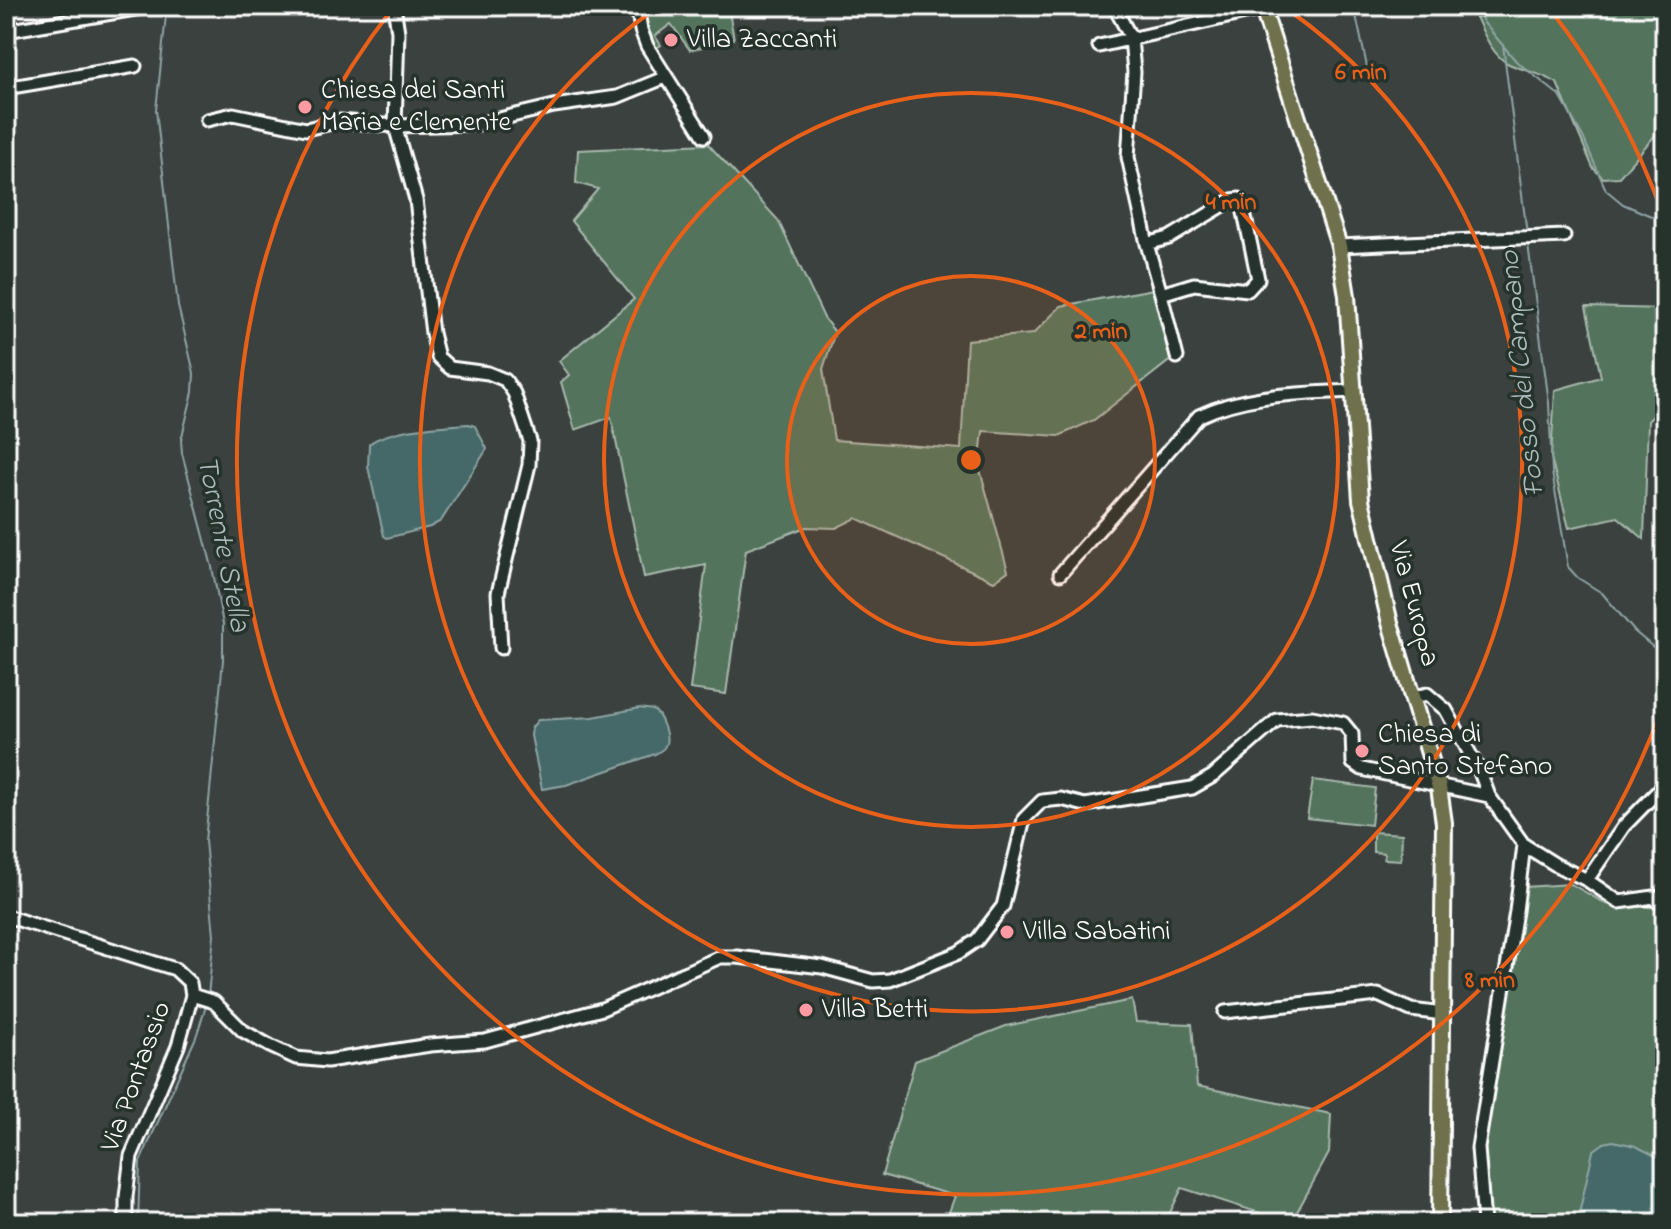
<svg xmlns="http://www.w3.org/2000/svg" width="1671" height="1229" font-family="'Indie Flower',sans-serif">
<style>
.green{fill:#53735c;stroke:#a9b9ae;stroke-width:2}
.water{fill:#446968;stroke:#8fa5a4;stroke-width:2}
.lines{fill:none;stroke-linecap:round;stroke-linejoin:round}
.stream{stroke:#8fa5a4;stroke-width:2}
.minor-casing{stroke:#fff;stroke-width:17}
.major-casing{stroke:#fff;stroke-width:20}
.minor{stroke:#26332d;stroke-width:11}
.major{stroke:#6e714b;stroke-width:14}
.ring{fill:none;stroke:#e96118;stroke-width:4}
.poi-dot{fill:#ff9aa2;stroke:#26332d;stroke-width:3}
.labels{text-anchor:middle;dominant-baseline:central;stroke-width:7;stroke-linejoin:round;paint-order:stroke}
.poi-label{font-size:28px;fill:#fff;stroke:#26332d;text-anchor:start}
.street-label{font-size:28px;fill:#fff;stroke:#26332d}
.water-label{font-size:30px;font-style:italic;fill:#abbcbb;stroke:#26332d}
.centre{fill:#e96118;stroke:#26332d;stroke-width:4}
.ring-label{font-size:24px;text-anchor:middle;font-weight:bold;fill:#e96118;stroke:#26332d;stroke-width:7;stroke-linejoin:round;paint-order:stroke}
</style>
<rect width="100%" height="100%" fill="#3a413f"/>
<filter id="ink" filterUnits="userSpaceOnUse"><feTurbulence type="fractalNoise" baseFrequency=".0125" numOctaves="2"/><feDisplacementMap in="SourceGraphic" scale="16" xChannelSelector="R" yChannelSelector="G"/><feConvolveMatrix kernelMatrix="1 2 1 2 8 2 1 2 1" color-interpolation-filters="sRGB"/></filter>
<g filter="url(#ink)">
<!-- green -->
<path class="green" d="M 641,6 L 728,6 L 734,39 L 690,50 L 671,24 L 655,36 L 661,45 L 654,50 L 645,34 Z
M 1471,6 L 1665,6 L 1665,124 L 1619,177 L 1603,178 L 1593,168 L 1557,83 C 1541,73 1525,71 1509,64 C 1490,55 1480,24 1471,6 Z
M 708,144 L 778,220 L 825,320 L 835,332 L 823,369 L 834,440 L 961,449 L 967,340 L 1033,334 L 1061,306 L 1154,289 L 1173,358 L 1094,420 L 1059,436 L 983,431 L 979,466 L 1008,571 L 994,581 L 856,518 L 836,528 L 806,527 L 746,550 L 726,694 L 690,689 L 706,565 L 644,577 L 611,417 L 575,430 L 561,382 L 569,375 L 559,361 L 634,299 L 571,221 L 598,189 L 576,183 L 578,150 Z
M 1586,307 L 1665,309 L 1665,404 L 1648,421 L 1644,539 L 1618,517 L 1569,528 L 1551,458 L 1555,390 L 1601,377 Z
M 1313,780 L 1375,788 L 1371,825 L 1307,818 Z
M 1373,832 L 1402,834 L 1401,860 L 1384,859 L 1384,853 L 1373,852 Z
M 1571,884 L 1606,904 L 1660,908 L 1665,916 L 1665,1223 L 1489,1223 L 1482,1152 L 1524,887 Z
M 1132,1000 L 1136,1022 L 1192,1024 L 1197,1086 L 1331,1114 L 1329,1153 L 1291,1223 L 1182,1188 L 1165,1223 L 945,1223 L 955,1196 L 882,1175 L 915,1061 L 1006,1026 Z"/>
<!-- water -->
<path class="water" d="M 469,424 L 475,426 L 487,449 L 441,521 L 430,527 L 387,538 L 384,536 L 368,467 L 369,444 C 390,428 442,426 469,424 Z
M 640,708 C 643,709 650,709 653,710 C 661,714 670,738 665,746 C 664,749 657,753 655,754 L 566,785 L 542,789 L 531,736 L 532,727 L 538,720 L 593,717 Z
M 1613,1141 L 1636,1146 L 1665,1161 L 1665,1223 L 1577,1223 L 1593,1151 L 1604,1143 Z"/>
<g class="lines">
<!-- stream -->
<path class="stream" d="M 167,6 L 156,110 L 178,306 L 194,373 L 193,392 L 181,440 L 182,453 L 212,567 L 223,624 L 223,660 L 205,841 L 214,935 L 208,996
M 1354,6 L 1369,76
M 1475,6 L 1484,23 L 1516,61 L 1560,96 L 1583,137 L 1606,190 L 1623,204 L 1665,222
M 1503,45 L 1527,234
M 1528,244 L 1549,403 L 1552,472 L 1568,567 L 1578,578 L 1602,593 L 1635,632 L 1665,657
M 138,1223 L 140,1162 L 196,1037 L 206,1006"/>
<defs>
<path id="minor" d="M 394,6 L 398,32 L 395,126 L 478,124 L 554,106 L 617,97 L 666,77
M 637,6 L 641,30 L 647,46 L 704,136
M 1114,6 L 1131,38 L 1134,72 L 1128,157 L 1147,244 L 1169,238 L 1232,200 L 1239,199 L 1242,203 L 1258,279 L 1248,290 L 1194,284 L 1161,294 L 1147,244
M 6,31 L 141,8
M 1099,46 L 1263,9
M 6,88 L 135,66
M 207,120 L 233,114 L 306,129 L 340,121 L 395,126 L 416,200 L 432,333 L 438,357 L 450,368 L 488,373 L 505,380 L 514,393 L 530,441 L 529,465 L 498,593 L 501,648
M 1339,246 L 1564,236
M 1161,294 L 1177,357
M 1060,574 L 1199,416 C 1248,393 1301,394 1354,391
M 1411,698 L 1427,694 L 1446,710 L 1480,772 L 1489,796 L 1524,845 L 1556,865 L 1587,880 L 1619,902 L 1654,897 L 1665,909
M 1587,880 L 1624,826 L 1665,784
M 6,916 L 175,969 L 190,983 L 192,995 L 178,1046 L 131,1156 L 126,1197 L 126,1223
M 192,995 L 214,1002 L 243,1031 L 270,1046 L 296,1058 L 327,1061 L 430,1045 L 485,1041 L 602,1009 L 720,957 L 737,957 L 822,967 L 873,981 L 890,980 L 958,953 L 977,940 L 1003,906 L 1024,819 L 1042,801 L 1061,799 L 1085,805 L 1192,788 L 1213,776 L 1277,720 L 1312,717 L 1343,723 L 1352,734 L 1353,763 L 1362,769 L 1489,796
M 1225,1012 L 1378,995 L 1411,1010 L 1443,1014
M 1484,1223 L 1478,1148 L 1516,911 L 1524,845"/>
<path id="major" d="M 1262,6 L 1339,246 L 1347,296 L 1361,500 L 1390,623 L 1439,787 L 1444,823 L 1440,1223"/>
</defs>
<!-- minor casing -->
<use href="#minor" class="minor-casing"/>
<!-- major casing -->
<use href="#major" class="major-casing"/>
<!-- minor -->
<use href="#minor" class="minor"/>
<!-- major -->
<use href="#major" class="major"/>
</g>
</g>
<!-- distance rings -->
<circle cx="971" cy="460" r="184" fill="#e96118" fill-opacity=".12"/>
<g class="ring">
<circle cx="971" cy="460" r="184"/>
<circle cx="971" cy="460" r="367"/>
<path d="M1287 9A551 551 0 1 1 655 9"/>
<path d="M1663 705A734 734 0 1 1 393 8M1549 8A734 734 0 0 1 1663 215"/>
</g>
<!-- markers -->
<g class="poi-dot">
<circle cx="671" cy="40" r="8"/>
<circle cx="305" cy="107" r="8"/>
<circle cx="1362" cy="751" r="8"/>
<circle cx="1007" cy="932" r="8"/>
<circle cx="806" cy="1010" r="8"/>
</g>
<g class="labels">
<!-- poi labels -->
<g class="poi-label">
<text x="687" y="40">Villa Zaccanti</text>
<text x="321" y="91">Chiesa dei Santi<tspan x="321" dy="32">Maria e Clemente</tspan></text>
<text x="1378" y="735">Chiesa di<tspan x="1378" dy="32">Santo Stefano</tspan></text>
<text x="1023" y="932">Villa Sabatini</text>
<text x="822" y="1010">Villa Betti</text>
</g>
<!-- street labels -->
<g class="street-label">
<text transform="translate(1413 604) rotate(75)">Via Europa</text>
<text transform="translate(137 1077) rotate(-70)">Via Pontassio</text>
</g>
<!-- water labels -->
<g class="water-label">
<text transform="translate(1523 374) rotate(-96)">Fosso del Campano</text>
<text transform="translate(222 544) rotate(79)">Torrente Stella</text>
</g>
</g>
<circle cx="971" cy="460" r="12" class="centre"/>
<g class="ring-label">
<text x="1361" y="79">6 min</text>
<text x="1231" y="209">4 min</text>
<text x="1101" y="338">2 min</text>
<text x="1490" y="987">8 min</text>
</g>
<!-- margin -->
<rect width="1671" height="1229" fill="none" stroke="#26332d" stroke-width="32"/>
<rect x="16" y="16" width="1639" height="1197" fill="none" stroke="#fff" stroke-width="3" filter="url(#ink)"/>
</svg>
